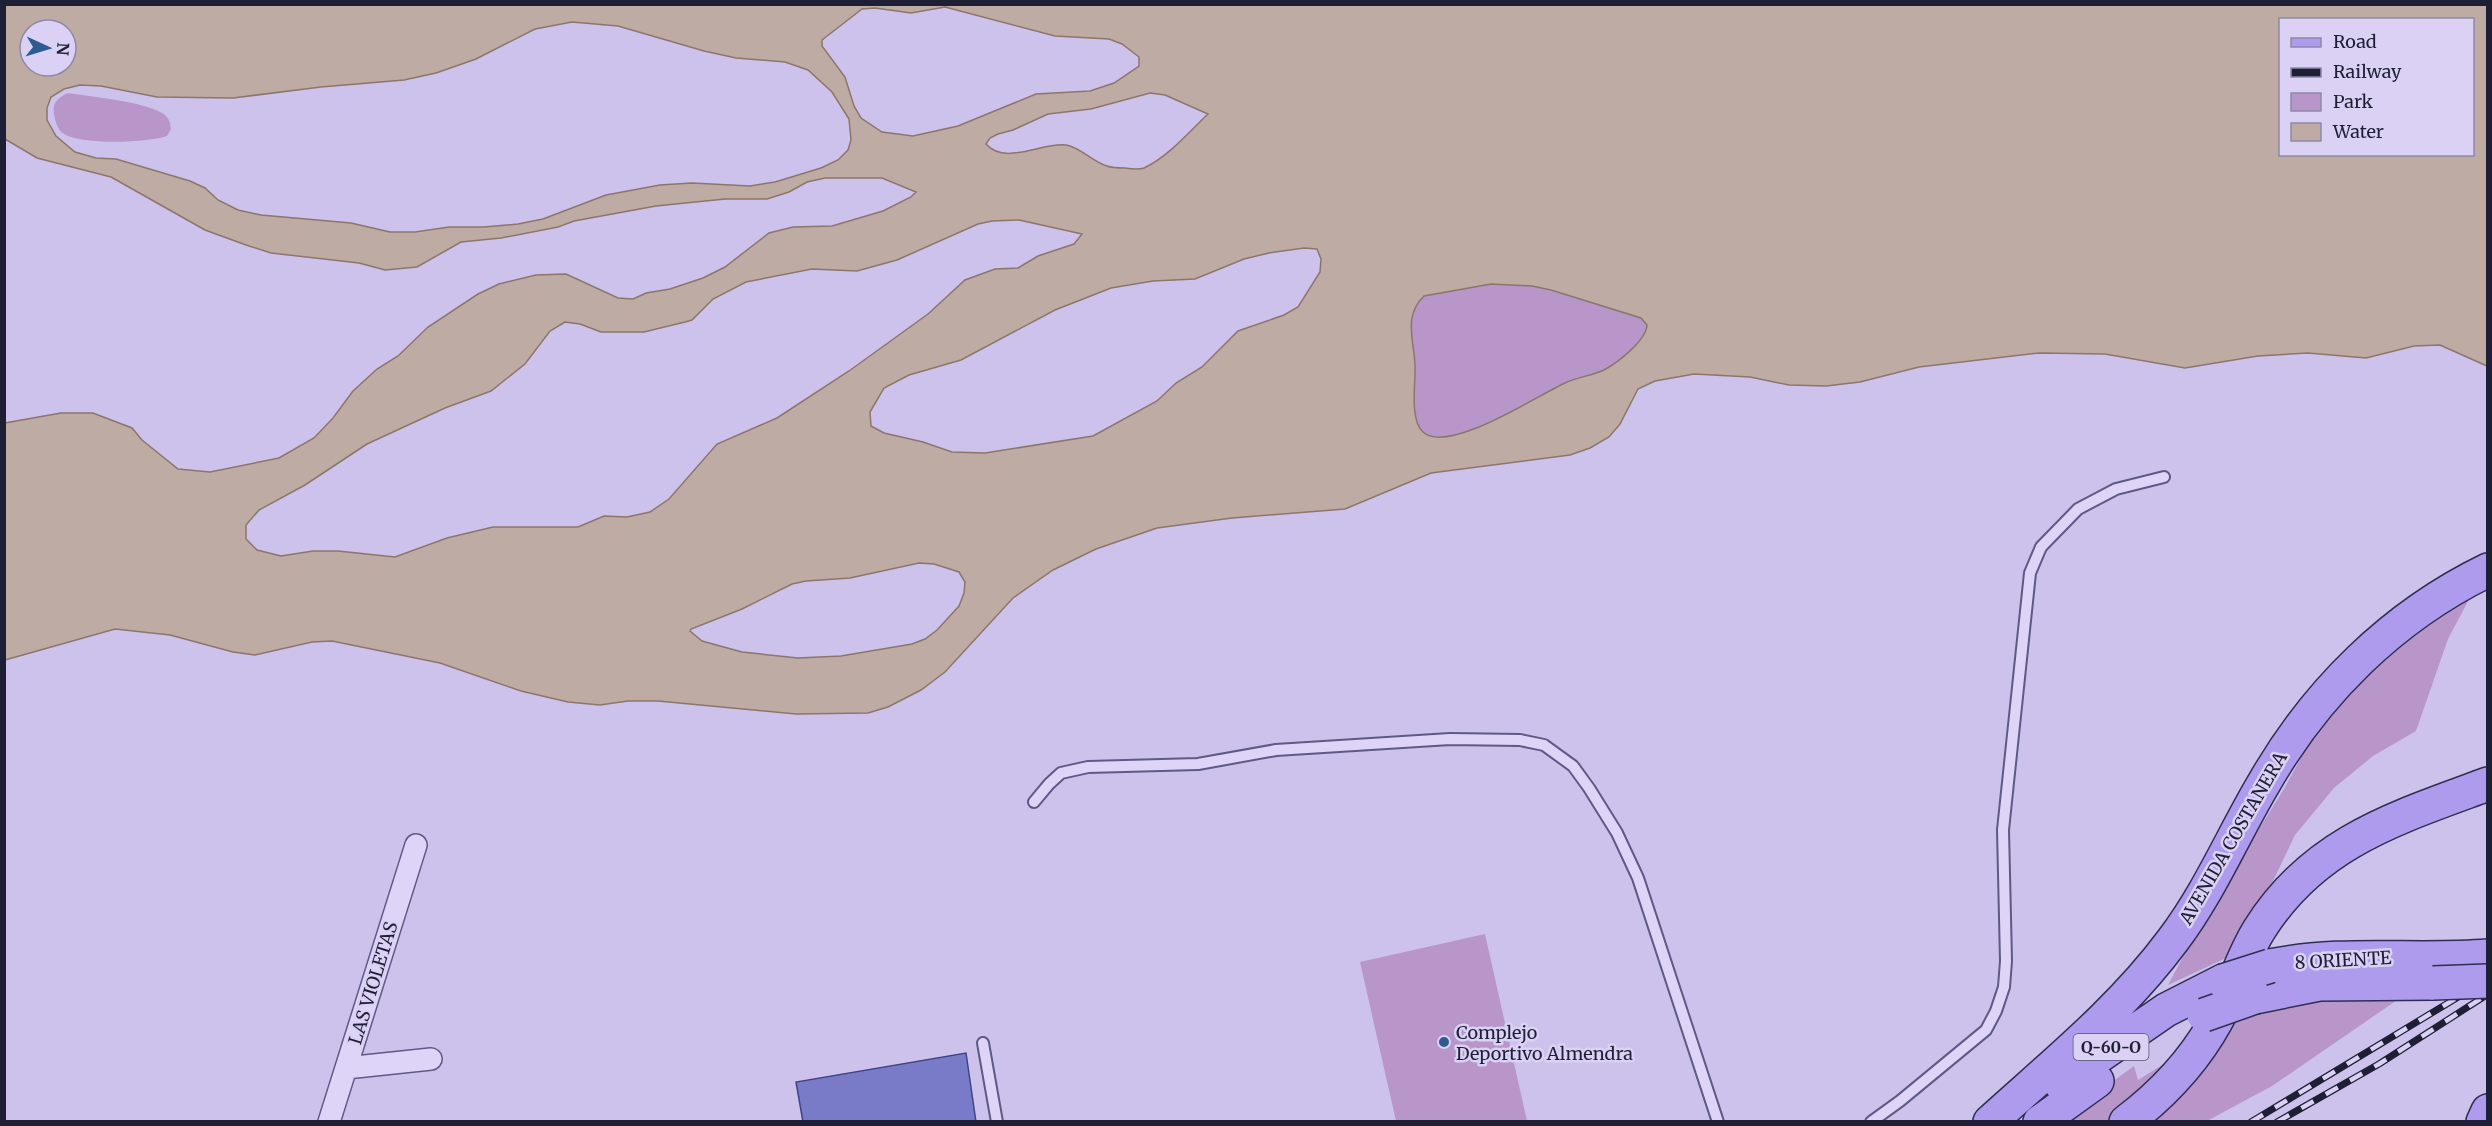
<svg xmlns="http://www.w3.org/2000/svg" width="2492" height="1126" font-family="Merriweather,serif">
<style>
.green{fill:#b896c9}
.water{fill:#beaba4;stroke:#8c766c;stroke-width:1.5;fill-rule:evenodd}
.building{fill:#797bc8;stroke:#414483;stroke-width:1.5}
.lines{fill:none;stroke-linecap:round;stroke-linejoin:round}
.lane-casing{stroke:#5e5a85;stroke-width:14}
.street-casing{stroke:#5e5a85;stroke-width:24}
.primary-casing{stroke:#2f2e52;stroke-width:36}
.lane{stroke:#ddd4f7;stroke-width:10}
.street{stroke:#ddd4f7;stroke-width:21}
.primary{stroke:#af9bee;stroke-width:33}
.rail-casing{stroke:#1e1e35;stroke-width:7}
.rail{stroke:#dad1f4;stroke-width:4.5;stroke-dasharray:14;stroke-linecap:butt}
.primary-bridge-casing{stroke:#2f2e52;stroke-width:36;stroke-linecap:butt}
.primary-bridge{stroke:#af9bee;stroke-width:33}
.poi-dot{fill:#2d5a91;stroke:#dad1f4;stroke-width:2}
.labels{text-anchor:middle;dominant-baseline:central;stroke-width:5;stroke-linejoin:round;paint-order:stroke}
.shield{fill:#dad1f4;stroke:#56546e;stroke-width:1.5}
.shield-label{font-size:16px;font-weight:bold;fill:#1e1e35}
.street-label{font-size:18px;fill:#1e1e35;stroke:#dad1f4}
.poi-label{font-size:18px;fill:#1e1e35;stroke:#dad1f4;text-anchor:start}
</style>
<rect width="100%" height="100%" fill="#cdc2ec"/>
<!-- green -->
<path class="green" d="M 68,93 C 93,97 141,101 162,113 C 169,117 170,122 171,129 L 167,136 C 147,143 82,145 64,134 C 58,131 55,121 54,114 C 52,102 58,98 68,93 Z
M 1491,284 L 1532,286 L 1551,290 L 1641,318 L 1647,325 C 1646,341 1617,363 1604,370 C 1587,379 1567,386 1549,394 C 1522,406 1468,438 1439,438 C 1435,438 1426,435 1423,432 C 1409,419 1416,382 1415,365 C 1414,340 1403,316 1424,296 Z
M 2475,588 L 2448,639 L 2416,731 L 2373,756 L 2334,788 L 2295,835 L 2239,952 L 2168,985 L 2208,910 L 2284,789 L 2316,730 L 2392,646 Z
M 1485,934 L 1527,1121 L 1396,1121 L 1360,962 Z
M 2320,991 L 2403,996 L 2272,1086 L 2207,1121 L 2148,1122 L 2228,1026 L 2249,1015 Z
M 2180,1054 L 2146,1090 L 2107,1121 L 2057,1122 L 2134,1066 L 2138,1080 Z"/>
<!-- water -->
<path class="water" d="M 5,4 L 2487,5 L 2487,366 L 2440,345 L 2414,346 L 2366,358 L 2308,353 L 2258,356 L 2185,368 L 2105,354 L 2039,353 L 1919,367 L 1860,382 L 1826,386 L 1789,385 L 1750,377 L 1694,374 L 1655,381 L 1638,389 L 1620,424 L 1609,437 L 1590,448 L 1570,455 L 1431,473 L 1345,509 L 1232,518 L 1157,528 L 1096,549 L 1053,570 L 1013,598 L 945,672 L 921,690 L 888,707 L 868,713 L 796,714 L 658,701 L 628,701 L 600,705 L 568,702 L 521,691 L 440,663 L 332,641 L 312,642 L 255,655 L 233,652 L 170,635 L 115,629 L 5,660 L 5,423 L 61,413 L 93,413 L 132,428 L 142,440 L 178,469 L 210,472 L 279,458 L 314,438 L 333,418 L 353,391 L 377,369 L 398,356 L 428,327 L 478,294 L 499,284 L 536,275 L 566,274 L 618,298 L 633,299 L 646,293 L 670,289 L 703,278 L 725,267 L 769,233 L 793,227 L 832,226 L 883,211 L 911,197 L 916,192 L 882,178 L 825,178 L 807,182 L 789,192 L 767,199 L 725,199 L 656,206 L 574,221 L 558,227 L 501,238 L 461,242 L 417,267 L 385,270 L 359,263 L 271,253 L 246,245 L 205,230 L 111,177 L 37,158 L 5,139 ZM 945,7 L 1055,36 L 1109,39 L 1122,44 L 1139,57 L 1139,66 L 1114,83 L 1090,91 L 1036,94 L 958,126 L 913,136 L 882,132 L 861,118 L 854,106 L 845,77 L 822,46 L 822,40 L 862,9 L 875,8 L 911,13 ZM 2280,20 L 2472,20 L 2472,154 L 2280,154 ZM 572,22 L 618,26 L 704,51 L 736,58 L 785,62 L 808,70 L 832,92 L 849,119 L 851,140 L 848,150 L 838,160 L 821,168 L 775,182 L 750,186 L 692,183 L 660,185 L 606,195 L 543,219 L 518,224 L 484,227 L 449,227 L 415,232 L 390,232 L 351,223 L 261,215 L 238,210 L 218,200 L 205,188 L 190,181 L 116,159 L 96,158 L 75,152 L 56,136 L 47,120 L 47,108 L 51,97 L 64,89 L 80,85 L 101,86 L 157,97 L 233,98 L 321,87 L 404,80 L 436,73 L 476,59 L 535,29 ZM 30,30 L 66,30 L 66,66 L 30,66 ZM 1150,93 L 1165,95 L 1208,114 C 1189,132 1168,157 1144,168 C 1138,170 1131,169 1125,168 C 1119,168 1112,168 1107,166 C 1093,162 1080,147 1066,145 C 1042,142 1005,166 986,144 L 990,138 L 998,134 L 1013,130 L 1048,114 L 1091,109 ZM 1019,220 L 1082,234 L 1074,244 L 1038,256 L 1018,268 L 995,269 L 965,280 L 928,314 L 849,371 L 777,418 L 717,444 L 669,499 L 650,512 L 627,517 L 604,516 L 578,527 L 493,527 L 447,538 L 395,557 L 338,551 L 313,551 L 281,556 L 257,550 L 246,539 L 246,525 L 259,510 L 305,485 L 367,444 L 445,408 L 491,391 L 525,364 L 550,331 L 565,322 L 580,324 L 601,332 L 644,332 L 685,322 L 692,320 L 713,299 L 746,282 L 812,269 L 857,271 L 897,260 L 978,224 L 992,221 ZM 1304,248 L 1317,249 L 1321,259 L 1320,272 L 1298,307 L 1284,315 L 1238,331 L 1202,367 L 1176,383 L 1157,401 L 1093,436 L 985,453 L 952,452 L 923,442 L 884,433 L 871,426 L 870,412 L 884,388 L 909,375 L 961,360 L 1055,310 L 1111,288 L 1153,281 L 1195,279 L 1244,259 L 1269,253 ZM 1491,284 L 1532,286 L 1551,290 L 1641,318 L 1647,325 C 1646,341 1617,363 1604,370 C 1591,376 1577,377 1565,383 C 1538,395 1448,455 1423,432 C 1409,419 1416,382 1415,365 C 1414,340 1403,316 1424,296 ZM 919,563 L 934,564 L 959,572 L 965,582 L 964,593 L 959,606 L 937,630 L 925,639 L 912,644 L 841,656 L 798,658 L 742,652 L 702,641 L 690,631 L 691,629 L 742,609 L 792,584 L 806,581 L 850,578 Z"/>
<!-- building -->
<path class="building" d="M 966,1053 L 976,1122 L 803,1122 L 796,1082 Z"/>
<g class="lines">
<defs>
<path id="lane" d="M 1034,802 L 1049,784 L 1061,773 L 1088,767 L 1198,764 L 1276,750 L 1450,739 L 1520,740 L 1544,745 L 1573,766 L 1589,788 L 1617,833 L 1638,878 L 1718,1122
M 983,1043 L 997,1122
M 1871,1122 L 1900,1101 L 1986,1030 L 1996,1011 L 2004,987 L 2006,961 L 2003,830 L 2030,573 L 2041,547 L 2078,509 L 2116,489 L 2164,477"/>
<path id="street" d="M 346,1068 L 431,1059
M 329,1122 L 416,845"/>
<path id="primary" d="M 2270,966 C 2344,951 2414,962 2488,956
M 2255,997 L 2319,984 L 2433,983
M 2060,1083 L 2166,1010 L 2223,981
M 1990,1122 C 2054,1064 2122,1009 2173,940 C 2210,891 2233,835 2264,783 C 2316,692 2393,616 2488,570
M 2040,1122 L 2097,1081
M 2126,1122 C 2163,1094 2194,1061 2216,1021 C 2233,991 2241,959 2259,930 C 2314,842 2396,818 2488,784
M 2483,1122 L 2488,1111"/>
</defs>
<!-- lane casing -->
<use href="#lane" class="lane-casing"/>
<!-- street casing -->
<use href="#street" class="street-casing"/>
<!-- primary casing -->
<use href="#primary" class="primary-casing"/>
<!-- lane -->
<use href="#lane" class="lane"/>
<!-- street -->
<use href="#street" class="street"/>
<!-- primary -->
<use href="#primary" class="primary"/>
<defs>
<path id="rail" d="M 2251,1122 L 2488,979
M 2277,1122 L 2379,1064 L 2488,994"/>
</defs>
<!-- rail casing -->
<use href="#rail" class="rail-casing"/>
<!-- rail -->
<use href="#rail" class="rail"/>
<defs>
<path id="primary-bridge" d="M 2223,981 L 2270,966
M 2433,983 L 2488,981
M 2204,1015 L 2255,997"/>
</defs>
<!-- primary-bridge casing -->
<use href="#primary-bridge" class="primary-bridge-casing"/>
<!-- primary-bridge -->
<use href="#primary-bridge" class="primary-bridge"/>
</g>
<!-- markers -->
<circle class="poi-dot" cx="1444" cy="1042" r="6"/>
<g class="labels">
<!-- shield labels -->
<rect class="shield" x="2073.5" y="1034" width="75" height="26" rx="4.5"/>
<g class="shield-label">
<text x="2111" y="1047">Q-60-O</text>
</g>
<!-- street labels -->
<g class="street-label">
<text transform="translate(2233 838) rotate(-60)">AVENIDA COSTANERA</text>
<text transform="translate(2343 960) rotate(-3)">8 ORIENTE</text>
<text transform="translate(373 983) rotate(-73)">LAS VIOLETAS</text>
</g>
<!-- poi labels -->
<g class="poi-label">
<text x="1456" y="1032">Complejo<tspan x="1456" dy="21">Deportivo Almendra</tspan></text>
</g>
</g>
<!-- border -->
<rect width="2492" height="1126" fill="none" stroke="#1e1e35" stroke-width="12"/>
<!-- legend -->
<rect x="2279" y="18" width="195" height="138" fill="#dad1f4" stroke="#8f89a8" stroke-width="1.5"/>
<rect x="2291" y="38" width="30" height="9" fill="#af9bee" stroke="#8f89a8" stroke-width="1.5"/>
<text x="2333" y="48" font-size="18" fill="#1e1e35">Road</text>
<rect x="2291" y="68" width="30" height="9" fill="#1e1e35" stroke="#8f89a8" stroke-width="1.5"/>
<text x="2333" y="78" font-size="18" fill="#1e1e35">Railway</text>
<rect x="2291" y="93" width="30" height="18" fill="#b896c9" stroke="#8f89a8" stroke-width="1.5"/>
<text x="2333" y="108" font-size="18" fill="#1e1e35">Park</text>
<rect x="2291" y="123" width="30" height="18" fill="#beaba4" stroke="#8f89a8" stroke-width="1.5"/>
<text x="2333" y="138" font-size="18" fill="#1e1e35">Water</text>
<!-- north arrow -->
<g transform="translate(48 48) rotate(94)"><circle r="28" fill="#dad1f4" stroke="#8f89a8" stroke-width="1.5"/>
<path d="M0-4.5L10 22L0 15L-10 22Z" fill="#2d5a91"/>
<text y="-9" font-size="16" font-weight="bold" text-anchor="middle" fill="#1e1e35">N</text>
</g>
</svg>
